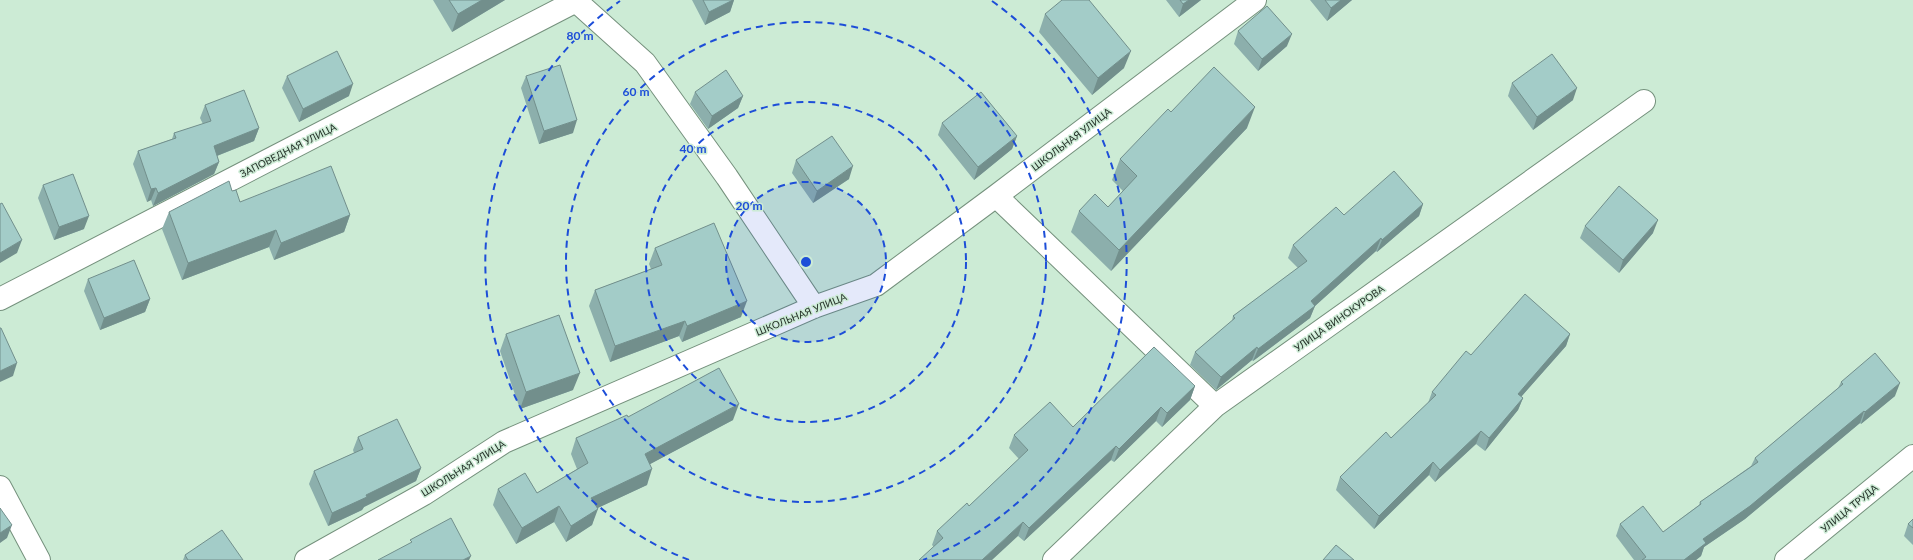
<svg xmlns="http://www.w3.org/2000/svg" width="1913" height="560" font-family="Lato,sans-serif">
<style>
.lines{fill:none;stroke-linecap:round;stroke-linejoin:round}
.minor-casing{stroke:#75917d;stroke-width:24}
.major-casing{stroke:#75917d;stroke-width:24}
.minor{stroke:#fff;stroke-width:22}
.major{stroke:#fff;stroke-width:22}
.wall{fill:#8cafac}
.shaded-wall{fill:#728f8c}
.building{fill:#a3ccc8;stroke:#728f8c}
.ring{fill:none;stroke:#1d4ed8;stroke-width:2;stroke-dasharray:7 5}
.labels{text-anchor:middle;dominant-baseline:central;stroke-width:3;stroke-linejoin:round;paint-order:stroke}
.street-label{font-size:10px;fill:#253129;stroke:#ccebd5}
.centre{fill:#1d4ed8;stroke:#ccebd5;stroke-width:2}
.ring-label{font-size:12px;text-anchor:middle;font-weight:bold;fill:#1d4ed8;stroke:#ccebd5;stroke-width:3;stroke-linejoin:round;paint-order:stroke}
</style>
<rect width="100%" height="100%" fill="#ccebd5"/>
<g class="lines">
<defs>
<path id="minor" d="M 576,1 L 645,63 L 727,177 L 814,307
M 996,196 L 1215,406
M 0,299 L 578,0
M 0,487 L 39,560
M 306,560 L 424,494 L 504,442 L 814,307 L 876,285 L 996,196 L 1255,0
M 1054,560 L 1215,406 L 1644,101"/>
<path id="major" d="M 1786,560 L 1913,456"/>
</defs>
<!-- minor casing -->
<use href="#minor" class="minor-casing"/>
<!-- major casing -->
<use href="#major" class="major-casing"/>
<!-- minor -->
<use href="#minor" class="minor"/>
<!-- major -->
<use href="#major" class="major"/>
</g>
<!-- wall -->
<path class="wall" d="M 433,0 L 505,0 L 452,32 Z
M 692,0 L 734,0 L 730,12 L 705,25 Z
M 1166,0 L 1201,0 L 1179,17 Z
M 1310,0 L 1352,0 L 1327,21 Z
M 1045,14 L 1124,68 L 1092,95 L 1039,32 Z
M 1238,31 L 1287,46 L 1258,71 L 1234,44 Z
M 287,76 L 349,96 L 299,122 L 282,88 Z
M 526,76 L 573,133 L 539,144 L 521,88 Z
M 1512,83 L 1573,100 L 1533,130 L 1508,96 Z
M 695,92 L 743,96 L 738,108 L 708,129 L 690,104 Z
M 205,105 L 259,128 L 254,141 L 217,156 L 219,162 L 214,174 L 153,206 L 151,200 L 147,202 L 133,164 L 138,151 L 172,139 L 174,133 L 203,124 L 200,118 Z
M 1171,112 L 1247,128 L 1111,271 L 1071,232 L 1079,211 L 1108,207 L 1123,191 L 1112,180 L 1120,159 Z
M 942,123 L 1017,136 L 1012,149 L 974,180 L 938,135 Z
M 796,160 L 849,179 L 813,203 L 792,173 Z
M 43,185 L 84,229 L 54,240 L 38,198 Z
M 232,191 L 240,202 L 350,215 L 344,232 L 274,260 L 269,247 L 182,280 L 162,229 L 169,212 Z
M 1423,204 L 1419,216 L 1377,252 L 1376,251 L 1315,306 L 1310,318 L 1253,361 L 1252,360 L 1216,390 L 1190,365 L 1195,352 L 1232,321 L 1233,316 L 1298,268 L 1288,258 L 1293,245 L 1344,215 Z
M 1585,226 L 1653,233 L 1619,273 L 1580,238 Z
M 655,248 L 741,317 L 682,342 L 679,336 L 610,362 L 589,306 L 595,290 L 651,269 L 649,264 Z
M 88,279 L 150,299 L 145,312 L 100,330 L 84,291 Z
M 506,334 L 573,390 L 520,409 L 500,351 Z
M 1570,334 L 1566,346 L 1521,397 L 1523,398 L 1518,410 L 1485,451 L 1476,444 L 1435,482 L 1429,475 L 1374,529 L 1336,490 L 1340,477 L 1391,438 L 1428,403 L 1432,392 L 1471,355 Z
M 1841,382 L 1895,396 L 1861,424 L 1860,423 L 1745,519 L 1704,547 L 1701,556 L 1696,560 L 1634,560 L 1616,536 L 1620,524 L 1663,532 L 1699,505 L 1700,502 L 1751,466 L 1755,458 L 1838,388 Z
M 1195,386 L 1190,400 L 1162,427 L 1156,421 L 1114,462 L 1111,460 L 1024,541 L 1018,536 L 934,547 L 932,545 L 937,531 L 969,506 L 1019,459 L 1009,448 L 1014,435 L 1073,427 Z
M 628,417 L 733,420 L 650,464 L 647,485 L 597,508 L 592,525 L 566,542 L 554,522 L 516,544 L 493,505 L 498,489 L 537,493 L 577,469 L 571,454 L 576,438 Z
M 358,437 L 421,468 L 416,481 L 364,507 L 362,510 L 328,526 L 309,484 L 314,471 L 354,453 L 353,450 Z
M 1913,519 L 1913,545 L 1904,536 L 1908,524 Z
M 185,555 L 243,560 L 183,560 Z"/>
<!-- shaded-wall -->
<path class="shaded-wall" d="M 482,0 L 505,0 L 452,32 L 458,14 Z
M 733,0 L 734,0 L 730,12 L 705,25 L 709,12 Z
M 1189,0 L 1201,0 L 1179,17 L 1183,4 Z
M 1341,0 L 1352,0 L 1327,21 L 1331,8 Z
M 1292,34 L 1287,46 L 1258,71 L 1262,59 Z
M 1131,51 L 1124,68 L 1092,95 L 1098,78 Z
M 353,84 L 349,96 L 299,122 L 303,109 Z
M 1577,88 L 1573,100 L 1533,130 L 1537,117 Z
M 743,96 L 738,108 L 708,129 L 712,116 Z
M 1255,107 L 1247,128 L 1111,271 L 1119,250 Z
M 577,120 L 573,133 L 539,144 L 544,131 Z
M 259,128 L 254,141 L 209,159 L 214,146 Z
M 1017,136 L 1012,149 L 974,180 L 978,167 Z
M 219,162 L 214,174 L 153,206 L 158,193 Z
M 853,166 L 849,179 L 813,203 L 817,191 Z
M 156,188 L 151,200 L 147,202 L 151,189 Z
M 1423,204 L 1419,216 L 1377,252 L 1382,240 Z
M 350,215 L 344,232 L 274,260 L 281,243 Z
M 89,216 L 84,229 L 54,240 L 59,227 Z
M 1658,220 L 1653,233 L 1619,273 L 1623,260 Z
M 276,230 L 269,247 L 182,280 L 188,263 Z
M 1381,238 L 1376,251 L 1315,306 L 1310,318 L 1253,361 L 1258,349 Z
M 22,240 L 17,253 L 0,263 L 0,253 Z
M 150,299 L 145,312 L 100,330 L 104,318 Z
M 747,301 L 741,317 L 682,342 L 687,326 Z
M 685,321 L 679,336 L 610,362 L 615,346 Z
M 1570,334 L 1566,346 L 1513,406 L 1518,394 Z
M 1257,347 L 1252,360 L 1216,390 L 1221,377 Z
M 17,363 L 13,376 L 0,382 L 0,371 Z
M 580,373 L 573,390 L 520,409 L 526,392 Z
M 1900,383 L 1895,396 L 1861,424 L 1865,412 Z
M 1195,386 L 1190,400 L 1162,427 L 1167,413 Z
M 1523,398 L 1518,410 L 1485,451 L 1489,438 Z
M 739,404 L 733,420 L 639,470 L 645,454 Z
M 1161,407 L 1156,421 L 1114,462 L 1119,449 Z
M 1864,411 L 1860,423 L 1745,519 L 1704,547 L 1701,556 L 1696,560 L 1684,560 L 1703,539 Z
M 1481,431 L 1476,444 L 1435,482 L 1440,470 Z
M 1116,446 L 1111,460 L 1024,541 L 1029,528 Z
M 1433,462 L 1429,475 L 1374,529 L 1379,516 Z
M 421,468 L 416,481 L 364,507 L 362,510 L 328,526 L 332,513 L 366,495 Z
M 652,469 L 647,485 L 585,514 L 591,498 Z
M 559,506 L 554,522 L 516,544 L 522,528 Z
M 598,509 L 592,525 L 566,542 L 571,526 Z
M 1023,522 L 1018,536 L 992,560 L 982,560 Z
M 12,525 L 7,538 L 0,543 L 0,533 Z
M 471,556 L 469,560 L 463,560 Z"/>
<!-- building -->
<path class="building" d="M 449,0 L 482,0 L 458,14 Z
M 703,0 L 733,0 L 709,12 Z
M 1062,0 L 1089,0 L 1131,51 L 1098,78 L 1045,14 Z
M 1180,0 L 1189,0 L 1183,4 Z
M 1325,0 L 1341,0 L 1331,8 Z
M 1267,6 L 1292,34 L 1262,59 L 1238,31 Z
M 337,51 L 353,84 L 303,109 L 287,76 Z
M 1552,54 L 1577,88 L 1537,117 L 1512,83 Z
M 560,65 L 577,120 L 544,131 L 526,76 Z
M 1214,67 L 1255,107 L 1119,250 L 1079,211 L 1095,194 L 1108,207 L 1137,176 L 1120,159 L 1168,109 L 1171,112 Z
M 726,70 L 743,96 L 712,116 L 695,92 Z
M 244,90 L 259,128 L 214,146 L 219,162 L 158,193 L 156,188 L 151,189 L 138,151 L 176,138 L 174,133 L 211,121 L 205,105 Z
M 981,92 L 1017,136 L 978,167 L 942,123 Z
M 832,136 L 853,166 L 817,191 L 796,160 Z
M 331,166 L 350,215 L 281,243 L 276,230 L 188,263 L 169,212 L 229,181 L 232,191 L 236,190 L 240,202 Z
M 1394,171 L 1423,204 L 1382,240 L 1381,238 L 1311,301 L 1315,306 L 1258,349 L 1257,347 L 1221,377 L 1195,352 L 1235,318 L 1233,316 L 1307,261 L 1293,245 L 1336,207 L 1344,215 Z
M 73,174 L 89,216 L 59,227 L 43,185 Z
M 1619,186 L 1658,220 L 1623,260 L 1585,226 Z
M 2,203 L 22,240 L 0,253 L 0,204 Z
M 714,223 L 747,301 L 687,326 L 685,321 L 615,346 L 595,290 L 662,265 L 655,248 Z
M 134,260 L 150,299 L 104,318 L 88,279 Z
M 1525,294 L 1570,334 L 1518,394 L 1523,398 L 1489,438 L 1481,431 L 1440,470 L 1433,462 L 1379,516 L 1340,477 L 1386,432 L 1391,438 L 1436,395 L 1432,392 L 1466,351 L 1471,355 Z
M 559,315 L 580,373 L 526,392 L 506,334 Z
M 0,328 L 1,328 L 17,363 L 0,371 Z
M 1154,347 L 1195,386 L 1167,413 L 1161,407 L 1119,449 L 1116,446 L 1029,528 L 1023,522 L 982,560 L 919,560 L 943,538 L 937,531 L 967,503 L 969,506 L 1028,450 L 1014,435 L 1050,402 L 1073,427 Z
M 1875,353 L 1900,383 L 1865,412 L 1864,411 L 1750,506 L 1703,539 L 1706,543 L 1684,560 L 1642,560 L 1646,557 L 1620,524 L 1643,506 L 1663,532 L 1701,504 L 1700,502 L 1758,462 L 1755,458 L 1843,384 L 1841,382 Z
M 719,368 L 739,404 L 645,454 L 652,469 L 591,498 L 598,509 L 571,526 L 559,506 L 522,528 L 498,489 L 525,473 L 537,493 L 588,463 L 576,438 L 627,415 L 628,417 Z
M 397,419 L 421,468 L 366,495 L 367,497 L 332,513 L 314,471 L 363,449 L 358,437 Z
M 0,508 L 12,525 L 0,533 Z
M 451,518 L 471,556 L 463,560 L 378,560 L 412,542 L 410,540 Z
M 1913,519 L 1913,528 L 1908,524 Z
M 222,530 L 243,560 L 188,560 L 185,555 Z
M 1336,545 L 1354,560 L 1323,560 Z"/>
<!-- distance rings -->
<circle cx="806" cy="262" r="80" fill="#1d4ed8" fill-opacity=".12"/>
<g class="ring">
<circle cx="806" cy="262" r="80"/>
<circle cx="806" cy="262" r="160"/>
<circle cx="806" cy="262" r="240"/>
<path d="M689 560A320 320 0 0 1 620 1M992 1A320 320 0 0 1 923 560"/>
</g>
<g class="labels">
<!-- street labels -->
<g class="street-label">
<text transform="translate(1071 139) rotate(-37)">ШКОЛЬНАЯ УЛИЦА</text>
<text transform="translate(288 150) rotate(-27)">ЗАПОВЕДНАЯ УЛИЦА</text>
<text transform="translate(801 314) rotate(-22)">ШКОЛЬНАЯ УЛИЦА</text>
<text transform="translate(1339 318) rotate(-35)">УЛИЦА ВИНОКУРОВА</text>
<text transform="translate(463 468) rotate(-32)">ШКОЛЬНАЯ УЛИЦА</text>
<text transform="translate(1849 508) rotate(-39)">УЛИЦА ТРУДА</text>
</g>
</g>
<circle cx="806" cy="262" r="6" class="centre"/>
<g class="ring-label">
<text x="580" y="40">80 m</text>
<text x="636" y="96">60 m</text>
<text x="693" y="153">40 m</text>
<text x="749" y="210">20 m</text>
</g>
</svg>
